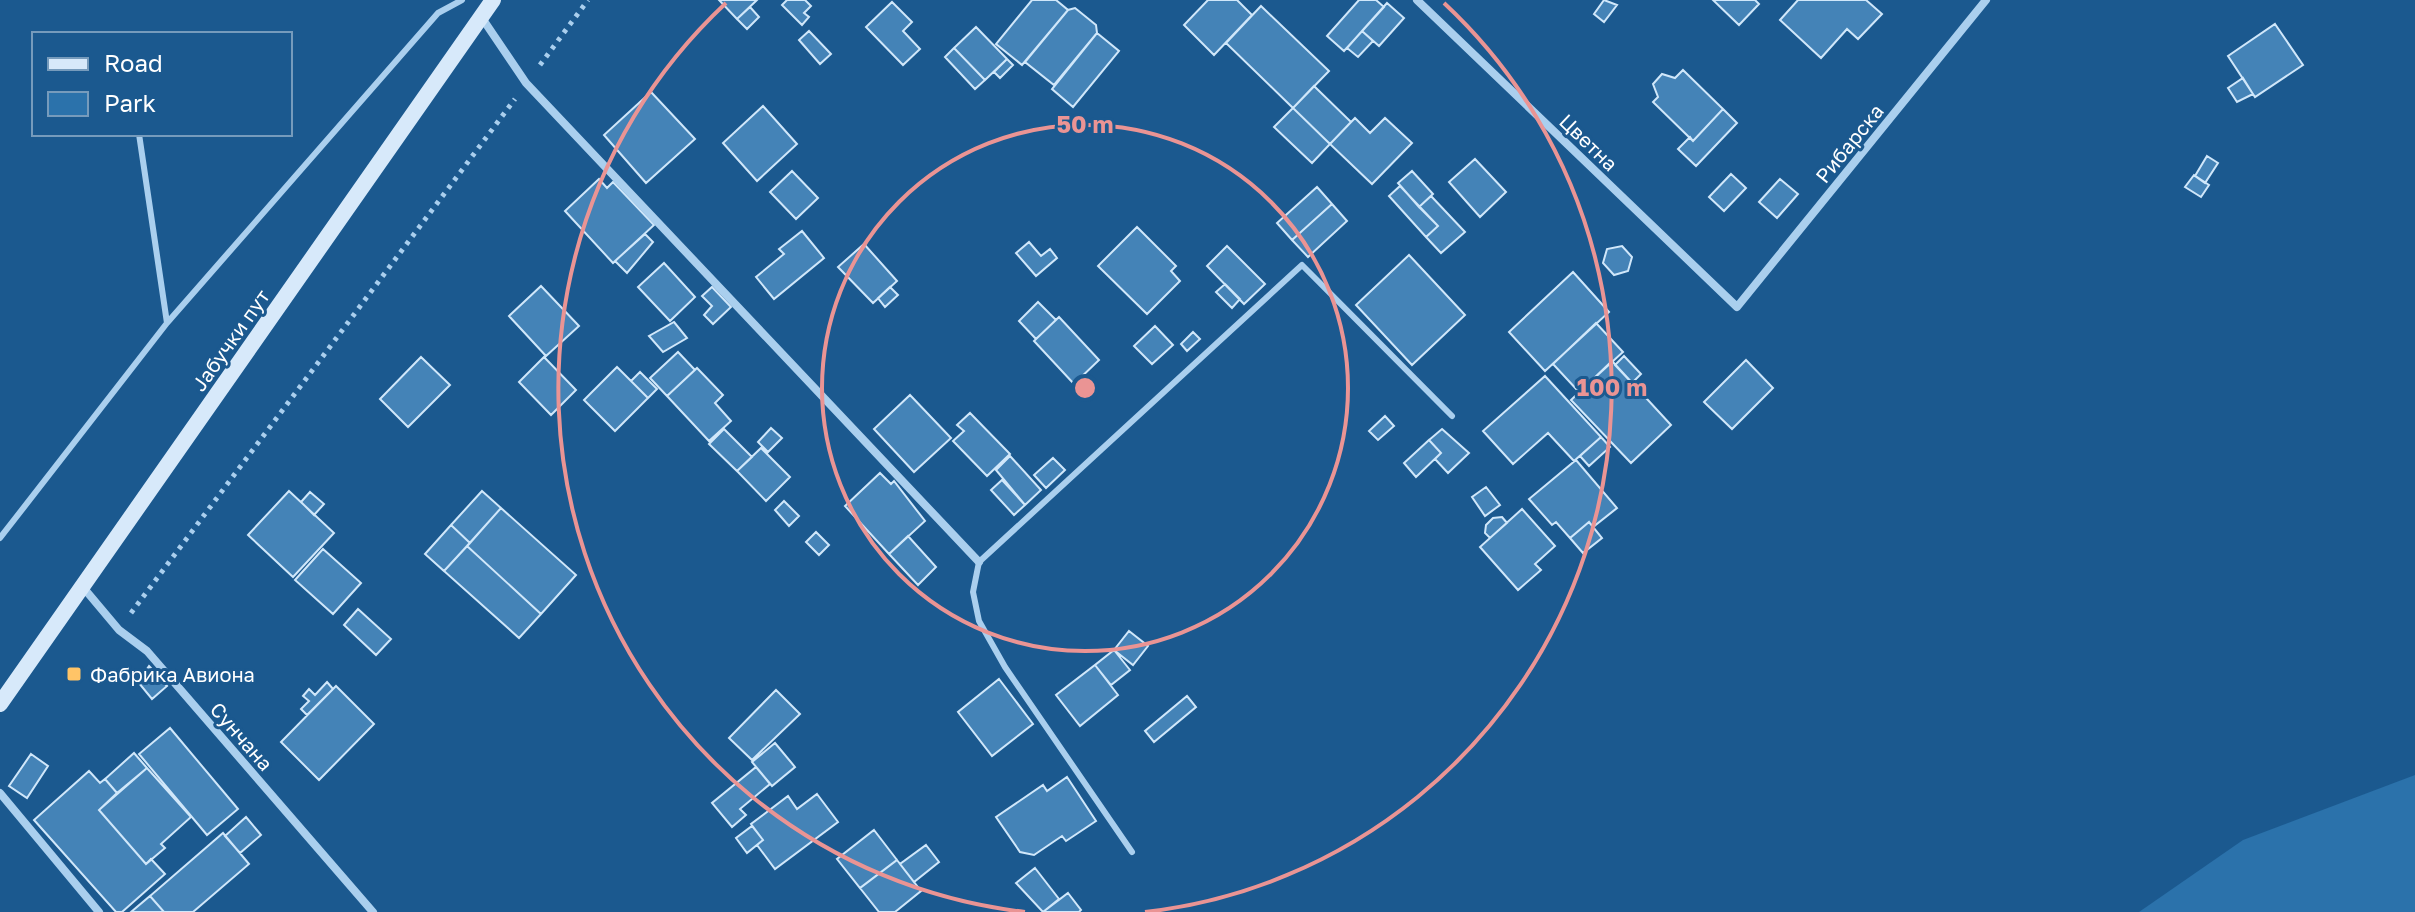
<svg xmlns="http://www.w3.org/2000/svg" width="2415" height="912" font-family="'Golos Text',sans-serif">
<style>
.green{fill:#2b72ab}
.building{fill:#4483b7;stroke:#d0e7fa;stroke-width:2}
.lines{fill:none;stroke-linecap:round;stroke-linejoin:round}
.path{stroke:#aacfee;stroke-width:5;stroke-dasharray:4 6;stroke-linecap:butt}
.lane{stroke:#aacfee;stroke-width:6}
.street{stroke:#aacfee;stroke-width:8}
.secondary{stroke:#d7e9fa;stroke-width:16}
.ring{fill:none;stroke:#ea9494;stroke-width:4}
.poi-dot{fill:#ffc467;stroke:#1b598f;stroke-width:3}
.labels{text-anchor:middle;dominant-baseline:central;stroke-width:6;stroke-linejoin:round;paint-order:stroke}
.street-label{font-size:20px;fill:#fff;stroke:#1b598f}
.poi-label{font-size:20px;fill:#fff;stroke:#1b598f;text-anchor:start}
.centre{fill:#ea9494;stroke:#1b598f;stroke-width:4}
.ring-label{font-size:24px;text-anchor:middle;font-weight:bold;fill:#ea9494;stroke:#1b598f;stroke-width:6;stroke-linejoin:round;paint-order:stroke}
</style>
<rect width="100%" height="100%" fill="#1b598f"/>
<!-- green -->
<path class="green" d="M 2415,775 L 2415,912 L 2139,912 L 2243,840 Z"/>
<!-- building -->
<path class="building" d="M 719,0 L 757,0 L 737,19 Z
M 787,0 L 805,0 L 811,6 L 804,13 L 809,17 L 802,25 L 782,5 Z
M 1032,0 L 1056,0 L 1068,10 L 1022,65 L 996,44 Z
M 1208,0 L 1237,0 L 1252,15 L 1214,55 L 1184,25 Z
M 1359,0 L 1376,0 L 1384,7 L 1344,51 L 1327,36 Z
M 1604,0 L 1617,5 L 1604,22 L 1594,14 Z
M 1713,0 L 1755,0 L 1759,4 L 1739,25 Z
M 1798,0 L 1866,0 L 1882,14 L 1858,39 L 1847,29 L 1821,58 L 1780,20 Z
M 892,2 L 912,22 L 903,31 L 920,49 L 903,65 L 866,27 Z
M 1387,3 L 1404,18 L 1379,46 L 1362,31 Z
M 1261,6 L 1329,71 L 1293,108 L 1226,43 Z
M 750,7 L 759,17 L 747,29 L 737,19 Z
M 1075,8 L 1096,25 L 1097,33 L 1054,85 L 1025,62 L 1068,10 Z
M 2275,24 L 2303,65 L 2255,97 L 2228,56 Z
M 976,27 L 1007,59 L 985,80 L 954,48 Z
M 809,31 L 831,54 L 820,64 L 799,40 Z
M 1362,31 L 1373,41 L 1358,57 L 1347,48 Z
M 1097,33 L 1119,51 L 1073,107 L 1052,89 Z
M 954,48 L 985,80 L 975,89 L 945,57 Z
M 1007,59 L 1013,65 L 1000,78 L 994,72 Z
M 1683,70 L 1723,109 L 1693,141 L 1653,102 L 1658,97 L 1653,84 L 1662,74 L 1675,78 Z
M 2243,78 L 2253,94 L 2237,102 L 2228,88 Z
M 1314,86 L 1351,122 L 1330,144 L 1293,108 Z
M 651,92 L 695,139 L 646,183 L 604,135 Z
M 763,106 L 797,144 L 757,181 L 723,143 Z
M 1293,108 L 1330,144 L 1312,163 L 1274,127 Z
M 1723,109 L 1737,123 L 1696,166 L 1678,149 L 1690,137 L 1693,141 Z
M 1355,118 L 1370,133 L 1385,118 L 1412,143 L 1372,184 L 1330,144 Z
M 2207,156 L 2218,163 L 2205,183 L 2195,176 Z
M 1475,159 L 1506,192 L 1480,217 L 1449,182 Z
M 792,171 L 818,198 L 796,219 L 770,192 Z
M 1412,171 L 1433,194 L 1419,207 L 1398,183 Z
M 1731,174 L 1746,188 L 1724,211 L 1709,197 Z
M 2194,175 L 2209,185 L 2201,197 L 2185,187 Z
M 599,179 L 607,188 L 613,182 L 654,225 L 613,263 L 565,211 Z
M 1780,179 L 1798,194 L 1777,218 L 1759,202 Z
M 1400,186 L 1438,226 L 1426,237 L 1389,196 Z
M 1317,187 L 1332,204 L 1292,240 L 1277,223 Z
M 1431,196 L 1465,232 L 1441,253 L 1426,237 L 1438,226 L 1419,207 Z
M 1332,204 L 1347,221 L 1308,257 L 1292,240 Z
M 1137,227 L 1176,266 L 1171,271 L 1180,281 L 1147,314 L 1098,266 Z
M 802,231 L 824,258 L 774,299 L 756,277 L 784,254 L 779,249 Z
M 645,234 L 653,242 L 627,273 L 615,261 Z
M 1029,242 L 1041,256 L 1050,249 L 1057,258 L 1036,276 L 1016,253 Z
M 864,244 L 897,281 L 873,303 L 838,267 Z
M 1227,246 L 1265,284 L 1244,304 L 1207,266 Z
M 1622,246 L 1632,257 L 1628,271 L 1614,275 L 1603,263 L 1607,249 Z
M 1409,255 L 1465,315 L 1412,365 L 1356,305 Z
M 664,263 L 695,297 L 670,321 L 638,287 Z
M 1573,272 L 1609,312 L 1545,371 L 1509,332 Z
M 1225,284 L 1240,299 L 1232,308 L 1216,292 Z
M 541,286 L 579,326 L 546,356 L 509,316 Z
M 712,287 L 731,307 L 713,324 L 704,315 L 712,306 L 702,296 Z
M 890,287 L 898,295 L 885,307 L 878,298 Z
M 1038,302 L 1056,320 L 1036,339 L 1019,321 Z
M 1059,317 L 1099,360 L 1074,384 L 1034,341 Z
M 674,322 L 687,338 L 663,352 L 649,336 Z
M 1596,323 L 1623,352 L 1579,392 L 1553,364 Z
M 1155,326 L 1173,345 L 1152,364 L 1134,346 Z
M 1193,332 L 1200,339 L 1187,351 L 1181,344 Z
M 678,352 L 695,370 L 667,396 L 650,378 Z
M 1624,356 L 1641,374 L 1632,383 L 1615,365 Z
M 421,357 L 450,385 L 408,427 L 380,399 Z
M 544,357 L 576,390 L 551,415 L 519,382 Z
M 1746,360 L 1773,388 L 1732,429 L 1704,402 Z
M 1612,361 L 1671,425 L 1631,463 L 1571,400 Z
M 617,367 L 648,398 L 615,431 L 584,400 Z
M 697,368 L 723,395 L 715,403 L 731,421 L 709,441 L 667,396 Z
M 640,372 L 657,389 L 648,398 L 631,381 Z
M 1545,376 L 1601,437 L 1574,461 L 1548,433 L 1513,464 L 1483,431 Z
M 910,395 L 951,438 L 914,472 L 874,429 Z
M 970,413 L 1010,454 L 987,476 L 953,441 L 964,431 L 957,425 Z
M 1385,416 L 1394,426 L 1378,440 L 1369,431 Z
M 771,428 L 782,438 L 768,452 L 758,442 Z
M 724,429 L 752,457 L 737,471 L 709,444 Z
M 1442,429 L 1469,453 L 1448,473 L 1435,459 L 1441,453 L 1429,440 Z
M 1601,437 L 1610,447 L 1589,466 L 1580,456 Z
M 1429,440 L 1441,453 L 1416,477 L 1404,463 Z
M 761,448 L 790,477 L 766,501 L 737,471 Z
M 1010,456 L 1041,490 L 1025,505 L 996,470 Z
M 1053,458 L 1065,470 L 1046,488 L 1034,475 Z
M 1576,460 L 1617,508 L 1593,527 L 1589,522 L 1570,538 L 1556,522 L 1552,525 L 1529,499 Z
M 880,473 L 891,484 L 894,481 L 925,521 L 889,554 L 845,506 Z
M 1002,480 L 1025,505 L 1014,515 L 991,490 Z
M 1486,487 L 1500,505 L 1485,516 L 1472,497 Z
M 289,491 L 334,533 L 293,577 L 248,535 Z
M 482,491 L 501,508 L 470,543 L 451,525 Z
M 310,492 L 324,504 L 314,515 L 301,502 Z
M 784,501 L 799,516 L 789,526 L 775,510 Z
M 501,508 L 576,575 L 541,614 L 467,546 Z
M 1522,509 L 1555,546 L 1535,564 L 1541,570 L 1518,590 L 1480,547 Z
M 1502,517 L 1507,523 L 1490,538 L 1485,533 L 1486,525 L 1493,518 Z
M 1589,522 L 1602,538 L 1583,553 L 1570,538 Z
M 451,525 L 470,543 L 444,571 L 425,554 Z
M 816,532 L 829,545 L 819,555 L 806,542 Z
M 908,536 L 936,567 L 918,585 L 889,554 Z
M 467,546 L 541,614 L 519,638 L 444,571 Z
M 323,549 L 361,583 L 333,614 L 295,580 Z
M 358,609 L 391,639 L 376,655 L 344,625 Z
M 1129,631 L 1148,646 L 1133,665 L 1114,650 Z
M 1114,650 L 1130,670 L 1111,685 L 1095,665 Z
M 1095,665 L 1118,695 L 1080,726 L 1056,695 Z
M 149,666 L 167,686 L 152,699 L 138,682 Z
M 999,679 L 1033,724 L 992,756 L 958,712 Z
M 327,682 L 333,689 L 307,715 L 301,709 L 309,701 L 303,696 L 309,689 L 315,695 Z
M 336,686 L 374,724 L 319,780 L 281,742 Z
M 776,690 L 800,714 L 752,760 L 729,738 Z
M 1187,696 L 1196,707 L 1154,742 L 1145,731 Z
M 170,728 L 238,809 L 207,835 L 139,754 Z
M 775,743 L 795,767 L 772,786 L 752,762 Z
M 134,753 L 147,768 L 117,793 L 105,779 Z
M 31,754 L 48,766 L 27,798 L 9,786 Z
M 756,767 L 770,784 L 740,809 L 746,815 L 732,827 L 712,803 Z
M 147,768 L 191,817 L 161,844 L 165,848 L 146,864 L 99,810 Z
M 89,771 L 100,783 L 105,779 L 117,793 L 99,810 L 146,864 L 151,859 L 165,874 L 122,912 L 116,912 L 34,820 Z
M 1067,777 L 1096,821 L 1066,841 L 1062,836 L 1034,855 L 1020,852 L 996,817 L 1043,785 L 1047,791 Z
M 817,794 L 838,822 L 775,869 L 757,845 L 763,840 L 751,824 L 788,796 L 797,809 Z
M 246,817 L 261,835 L 240,853 L 225,836 Z
M 752,826 L 763,840 L 747,853 L 736,838 Z
M 874,830 L 897,860 L 860,888 L 837,859 Z
M 223,833 L 249,864 L 193,912 L 164,912 L 150,896 Z
M 926,845 L 939,862 L 914,882 L 900,864 Z
M 897,860 L 921,891 L 895,912 L 879,912 L 860,888 Z
M 1035,868 L 1059,899 L 1043,912 L 1016,883 Z
M 1068,893 L 1081,910 L 1079,912 L 1043,912 Z
M 150,896 L 164,912 L 131,912 Z"/>
<g class="lines">
<!-- path -->
<path class="path" d="M 540,65 L 588,0
M 131,613 L 515,99"/>
<!-- lane -->
<path class="lane" d="M 139,134 L 167,323
M 0,538 L 167,323 L 438,13 L 462,0
M 1132,852 L 1005,667 L 979,621 L 973,592 L 979,562 L 1302,265 L 1452,416"/>
<!-- street -->
<path class="street" d="M 1417,0 L 1737,307 L 1986,0
M 482,18 L 526,83 L 979,562
M 82,586 L 119,630 L 147,651 L 373,912
M 0,793 L 99,912"/>
<!-- secondary -->
<path class="secondary" d="M 0,704 L 493,0"/>
</g>
<!-- distance rings -->
<g class="ring">
<circle cx="1085" cy="388" r="263"/>
<path d="M1025 912A527 527 0 0 1 726 3M1444 3A527 527 0 0 1 1145 912"/>
</g>
<!-- markers -->
<rect class="poi-dot" x="66" y="666" width="16" height="16" rx="4"/>
<g class="labels">
<!-- street labels -->
<g class="street-label">
<text transform="translate(1589 142) rotate(44)">Цветна</text>
<text transform="translate(1849 143) rotate(-51)">Рибарска</text>
<text transform="translate(230 340) rotate(-55)">Јабучки пут</text>
<text transform="translate(242 736) rotate(49)">Сунчана</text>
</g>
<!-- poi labels -->
<g class="poi-label">
<text x="90" y="674">Фабрика Авиона</text>
</g>
</g>
<circle cx="1085" cy="388" r="12" class="centre"/>
<g class="ring-label">
<text x="1085" y="133">50 m</text>
<text x="1612" y="396">100 m</text>
</g>
<!-- legend -->
<rect x="32" y="32" width="260" height="104" fill="#1b598f" stroke="#769bbc" stroke-width="2"/>
<rect x="48" y="58" width="40" height="12" fill="#d7e9fa" stroke="#769bbc" stroke-width="2"/>
<text x="104" y="72" font-size="24" fill="#ffffff">Road</text>
<rect x="48" y="92" width="40" height="24" fill="#2b72ab" stroke="#769bbc" stroke-width="2"/>
<text x="104" y="112" font-size="24" fill="#ffffff">Park</text>
</svg>
